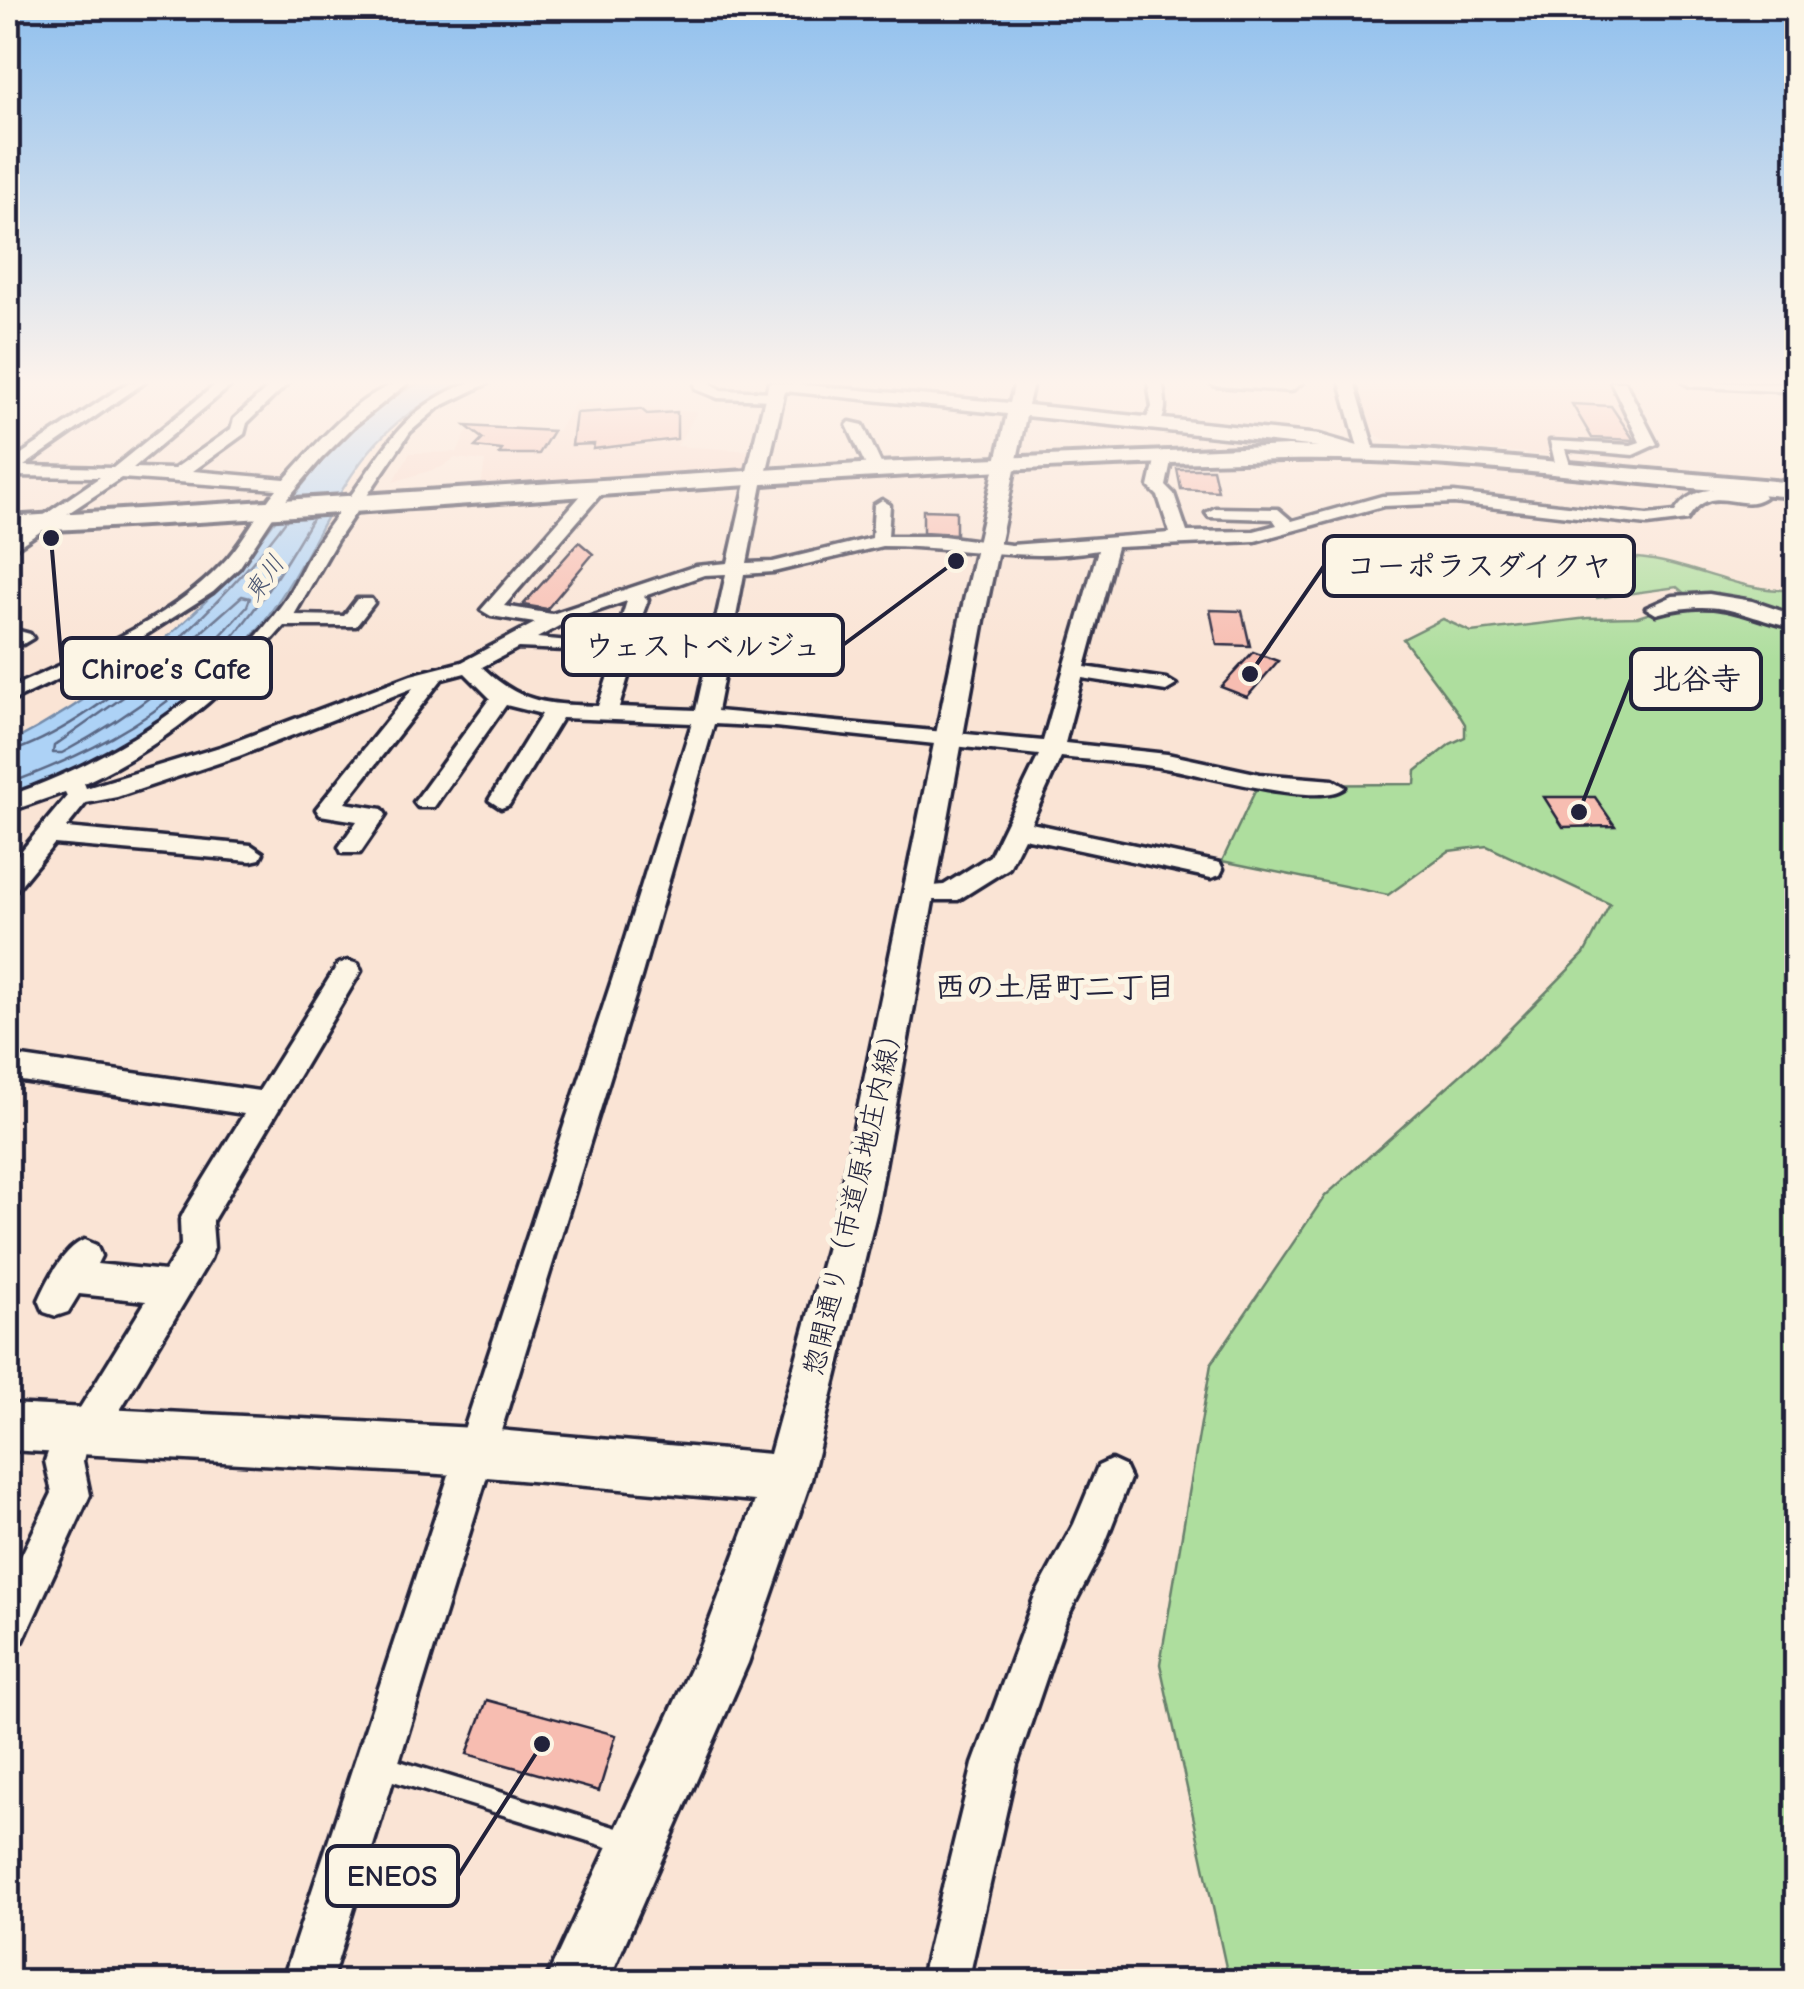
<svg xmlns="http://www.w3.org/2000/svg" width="1804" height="1989" font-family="'Comic Neue','Klee One',sans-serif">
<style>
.built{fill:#f9d8ca}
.green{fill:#aede9e;stroke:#68806c;stroke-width:2.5}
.water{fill:#add2f6;stroke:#758cab;stroke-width:2.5}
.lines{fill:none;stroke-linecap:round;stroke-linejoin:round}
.shore{stroke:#5a6886;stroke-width:2.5}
.building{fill:#f7bdb1;stroke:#22223b;stroke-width:2.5}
.service-casing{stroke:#22223b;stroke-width:7}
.minor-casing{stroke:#22223b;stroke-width:7}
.tertiary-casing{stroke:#22223b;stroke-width:7}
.secondary-casing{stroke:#22223b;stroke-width:8}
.service{fill:#fcf5e5;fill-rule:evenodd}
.minor{fill:#fcf5e5;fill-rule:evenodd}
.tertiary{fill:#fcf5e5;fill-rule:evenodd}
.secondary{fill:#fcf5e5;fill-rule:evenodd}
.labels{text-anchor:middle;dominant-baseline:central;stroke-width:10;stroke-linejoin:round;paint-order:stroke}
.far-water-label{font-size:25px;font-style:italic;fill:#4c5773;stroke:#fcf5e5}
.street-label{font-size:28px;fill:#22223b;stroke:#fcf5e5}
.neighbourhood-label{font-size:30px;font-weight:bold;fill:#22223b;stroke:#fcf5e5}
.leader{fill:none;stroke:#22223b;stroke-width:4}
.callout-dot{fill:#22223b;stroke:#fcf5e5;stroke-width:4}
.callout{fill:#fcf5e5;stroke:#22223b;stroke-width:4}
.callout-label{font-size:30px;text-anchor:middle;font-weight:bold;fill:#22223b}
</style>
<rect width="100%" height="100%" fill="#fae4d5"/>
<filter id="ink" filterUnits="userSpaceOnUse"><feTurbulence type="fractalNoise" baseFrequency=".01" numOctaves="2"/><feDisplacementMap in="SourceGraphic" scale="20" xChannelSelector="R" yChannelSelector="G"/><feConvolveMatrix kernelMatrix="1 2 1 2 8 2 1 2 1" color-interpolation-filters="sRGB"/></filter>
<g filter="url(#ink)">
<!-- built -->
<path class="built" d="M 1355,382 L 1612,382 L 1641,442 L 1624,447 L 1547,441 L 1549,455 L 1387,441 L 1370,431 Z
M 576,402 L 697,412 L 677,446 L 753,451 L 749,469 L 481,487 L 485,461 L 455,458 L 442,467 L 393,482 L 410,453 L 457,452 L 470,426 L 558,431 Z"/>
<!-- green -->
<path class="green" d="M 1638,558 C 1693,563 1739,593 1796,590 L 1796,615 L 1740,597 L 1685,594 L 1677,587 L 1597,598 L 1569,574 Z
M 1706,604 L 1752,607 L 1796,624 L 1796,1981 L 1229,1981 L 1160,1664 L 1211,1364 L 1325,1196 L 1496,1043 L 1584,954 L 1610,904 L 1487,846 L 1449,851 L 1388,895 L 1222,861 L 1258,785 L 1415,784 L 1416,771 L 1450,744 L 1465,737 L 1465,724 L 1457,711 L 1403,639 L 1443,619 L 1471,632 L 1588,618 L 1638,617 L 1663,609 Z"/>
<!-- water -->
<path class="water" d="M 422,382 L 478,382 C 347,416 334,531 262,624 C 194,712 112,760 8,795 L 8,744 C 91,701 174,640 236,569 C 295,502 337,419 422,382 Z"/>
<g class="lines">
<!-- shore -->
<path class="shore" d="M 242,596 L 250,598 L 247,606 C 194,669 134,714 62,753 L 53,753 L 54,746 L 146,681 Z
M 8,753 C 104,722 228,600 287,519
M 8,784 C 170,723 227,665 313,517"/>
</g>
<!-- building -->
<path class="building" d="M 1572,404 L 1611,406 L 1634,440 L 1592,438 Z
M 641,409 L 647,414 L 677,412 L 677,439 L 593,449 L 594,444 L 572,445 L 576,413 Z
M 466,426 L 553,431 L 539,454 L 499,454 L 502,450 L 475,447 L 483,439 Z
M 1177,469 L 1213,469 L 1218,491 L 1181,489 Z
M 923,510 L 956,511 L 956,534 L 923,532 Z
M 579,542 L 593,554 L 547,609 L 523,605 Z
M 1210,610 L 1242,611 L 1250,646 L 1217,645 Z
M 1253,652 L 1278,661 L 1247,697 L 1221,687 Z
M 1544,797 L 1595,797 L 1615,826 L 1563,827 Z
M 487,1700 L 616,1735 L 599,1791 L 467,1754 Z"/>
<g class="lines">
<defs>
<path id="service" d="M 380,1755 L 627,1831 L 635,1834 L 638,1842 L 635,1850 L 627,1853 L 380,1777 L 372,1774 L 369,1766 L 372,1758 Z"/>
<path id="minor" d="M 8,382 L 19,382 L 8,389 Z
M 129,382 L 145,382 L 24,466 L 113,468 L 219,382 L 235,382 L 133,468 L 174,469 L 231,429 L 234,419 L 274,382 L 289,382 L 247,423 L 244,434 L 193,471 L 285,479 C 312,449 368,381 409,382 L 353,427 L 321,459 L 276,512 L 239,568 L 213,592 L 130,645 L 8,703 L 8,689 C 79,656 167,623 222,564 C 244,542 257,512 277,489 L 121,478 L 8,553 L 8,540 L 100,477 L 8,476 L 8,463 Z
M 470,382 L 490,382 L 439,407 L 410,432 L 337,540 L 294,615 L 344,616 L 357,599 L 371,599 L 374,603 L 356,626 L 284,626 C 229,690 161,748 84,783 L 86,788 L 223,746 L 411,675 L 462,662 L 535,623 L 491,616 L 481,610 L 590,485 L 596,484 L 604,489 L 602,493 L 504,606 L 552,614 L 696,566 L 728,563 L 747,479 L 755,474 L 763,479 L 747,563 L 773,562 L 872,538 L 874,505 L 882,500 L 890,505 L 888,536 L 943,536 L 1011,545 L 1170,533 L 1158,496 L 1149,487 L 1156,456 L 1164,451 L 1172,456 L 1166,486 L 1174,494 L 1187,532 L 1254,531 L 1277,525 L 1273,519 L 1209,517 L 1206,513 L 1215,508 L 1278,509 L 1292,521 L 1382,496 L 1454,493 L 1647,515 L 1675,512 C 1691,486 1718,488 1745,491 L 1742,485 L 1750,480 L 1756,481 L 1765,497 C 1739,515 1712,479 1687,520 L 1647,525 L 1454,503 L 1383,506 L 1255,541 L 1117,547 L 1085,667 L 1166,679 L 1176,685 L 1166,691 L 1082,678 L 1065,743 L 1167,754 L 1260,774 L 1333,780 L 1345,787 C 1325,809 1201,774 1170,769 C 1134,762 1097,761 1061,757 L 1031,823 L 1220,863 L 1223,869 L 1220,875 L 1211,878 L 1024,838 L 1009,868 L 958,900 L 911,900 L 907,894 L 911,888 L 944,885 L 990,856 L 1039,755 L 775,727 L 714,724 L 641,977 L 331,1982 L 282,1982 L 613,977 L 692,723 L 562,718 L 509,805 L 501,808 L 489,800 L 542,714 L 506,705 L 434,807 L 418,807 L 414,802 L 418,797 L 490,698 L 465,673 L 442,679 L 345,803 L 382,809 L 386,815 L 360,853 L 342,853 L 339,847 L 357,821 L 320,815 L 316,809 L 413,688 L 239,756 L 117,797 L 86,803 L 66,828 L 251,845 L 263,853 L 260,859 L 251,861 L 54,844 L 17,889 L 8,892 L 8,867 L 67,796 L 65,792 L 8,812 L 8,796 C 112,761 219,693 283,603 C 294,588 300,572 309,556 C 323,532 341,510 357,487 C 393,436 409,406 470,382 ZM 882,546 C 954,546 1027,563 1098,550 L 1043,741 L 717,711 L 728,655 L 810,661 L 820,655 L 810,649 L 731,643 L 744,574 L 773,572 ZM 726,574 L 696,710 L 619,707 L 632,664 L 622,658 L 612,664 L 598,706 C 546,704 521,704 482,667 L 518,648 L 591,651 L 591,643 L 537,638 L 568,621 L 627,601 L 618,630 L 621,634 L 635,634 L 648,600 L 644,596 L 704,575 Z
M 695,382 L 709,382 L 721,390 L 775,392 L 782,396 L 775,400 L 718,398 L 696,389 Z
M 1148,382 L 1162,382 C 1165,398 1170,420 1152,429 L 1144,424 L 1152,407 Z
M 1209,382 L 1303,382 L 1291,391 L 1216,386 Z
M 1340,382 L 1354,382 L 1376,455 L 1374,458 L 1360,455 Z
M 1611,382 L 1625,382 L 1657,444 L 1633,455 L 1565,449 L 1571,468 L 1557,471 L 1550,441 L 1631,445 L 1640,442 Z
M 1683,382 L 1796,384 L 1796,392 L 1690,386 Z
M 850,422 L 863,425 L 884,470 L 882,473 L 868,470 L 847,425 Z
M 1709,594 L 1752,601 L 1796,616 L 1796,629 C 1737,615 1721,597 1656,614 L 1646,608 L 1673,596 Z
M 8,628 L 30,634 L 33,638 L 23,644 L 8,640 Z
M 348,961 L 358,964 L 361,971 L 212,1222 L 214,1248 L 210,1259 L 98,1447 L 85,1452 L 83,1461 L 90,1495 L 23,1641 L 8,1646 L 8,1583 L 52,1493 L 45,1461 L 59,1420 L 75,1416 L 146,1301 L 79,1294 L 68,1312 L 56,1316 L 44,1312 L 39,1300 C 48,1280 63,1249 84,1240 L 96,1245 L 101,1256 L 97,1264 L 165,1271 L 181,1245 L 180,1220 L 185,1210 L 244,1114 L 8,1079 L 8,1055 L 259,1091 L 338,964 Z
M 1111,1460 L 1124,1466 L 1130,1479 L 1102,1551 L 1066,1620 L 1017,1764 L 968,1982 L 920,1982 L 973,1764 L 1034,1598 L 1074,1524 L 1098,1466 Z"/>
<path id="tertiary" d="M 769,382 L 1010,403 L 1015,382 L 1033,382 L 1028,405 L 1320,435 L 1375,451 L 1378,455 L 1368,461 L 1318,447 L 1026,416 L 986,609 L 877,1210 L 811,1480 L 748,1663 L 608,1982 L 545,1982 L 698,1652 L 755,1501 L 475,1476 L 8,1450 L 8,1404 L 475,1428 L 770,1454 L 837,1210 L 962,609 L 1007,414 L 785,391 L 765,479 L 755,485 L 745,479 Z"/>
<path id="secondary" d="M 1288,446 L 1423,450 L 1796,483 L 1796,497 C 1626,485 1455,457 1285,460 C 858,468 433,513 8,532 L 8,517 L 876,463 Z"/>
</defs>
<!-- service casing -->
<use href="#service" class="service-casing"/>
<!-- minor casing -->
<use href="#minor" class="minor-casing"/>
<!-- tertiary casing -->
<use href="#tertiary" class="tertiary-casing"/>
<!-- secondary casing -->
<use href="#secondary" class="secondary-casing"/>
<!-- service -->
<use href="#service" class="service"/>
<!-- minor -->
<use href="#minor" class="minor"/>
<!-- tertiary -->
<use href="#tertiary" class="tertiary"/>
<!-- secondary -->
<use href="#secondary" class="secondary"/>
</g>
</g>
<!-- sky -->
<linearGradient id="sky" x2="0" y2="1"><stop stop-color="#90c0ee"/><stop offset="0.58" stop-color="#fdf3ec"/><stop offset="1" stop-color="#fdf3ec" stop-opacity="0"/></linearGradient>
<rect width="1804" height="660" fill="url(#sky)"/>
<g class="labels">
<!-- far-water labels -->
<g class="far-water-label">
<text transform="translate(264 578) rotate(-55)">東川</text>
</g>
<!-- street labels -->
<g class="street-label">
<text transform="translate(854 1198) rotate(-77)">惣開通り（市道原地庄内線）</text>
</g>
<!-- neighbourhood labels -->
<g class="neighbourhood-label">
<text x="1055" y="987">西の土居町二丁目</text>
</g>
</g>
<!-- callouts -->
<path class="leader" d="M1250 674L1324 566M956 561L843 645M51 538L62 668M1579 812L1631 679M542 1744L458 1876"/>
<g class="callout-dot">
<circle cx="1250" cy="674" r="10"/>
<circle cx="956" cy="561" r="10"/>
<circle cx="51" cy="538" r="10"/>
<circle cx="1579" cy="812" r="10"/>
<circle cx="542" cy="1744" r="10"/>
</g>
<g class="callout">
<rect x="1324" y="536" width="310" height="60" rx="10"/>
<rect x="563" y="615" width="280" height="60" rx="10"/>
<rect x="62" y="638" width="209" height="60" rx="10"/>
<rect x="1631" y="649" width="130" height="60" rx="10"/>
<rect x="327" y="1846" width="131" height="60" rx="10"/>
</g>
<g class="callout-label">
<text x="1479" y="576">コーポラスダイクヤ</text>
<text x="703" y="656">ウェストベルジュ</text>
<text x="166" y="679">Chiroe’s Cafe</text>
<text x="1696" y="689">北谷寺</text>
<text x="392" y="1886">ENEOS</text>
</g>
<!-- margin -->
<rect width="1804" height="1989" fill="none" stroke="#fcf5e5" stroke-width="40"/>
<rect x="20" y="20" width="1764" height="1949" fill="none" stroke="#22223b" stroke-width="4" filter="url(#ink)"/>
</svg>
